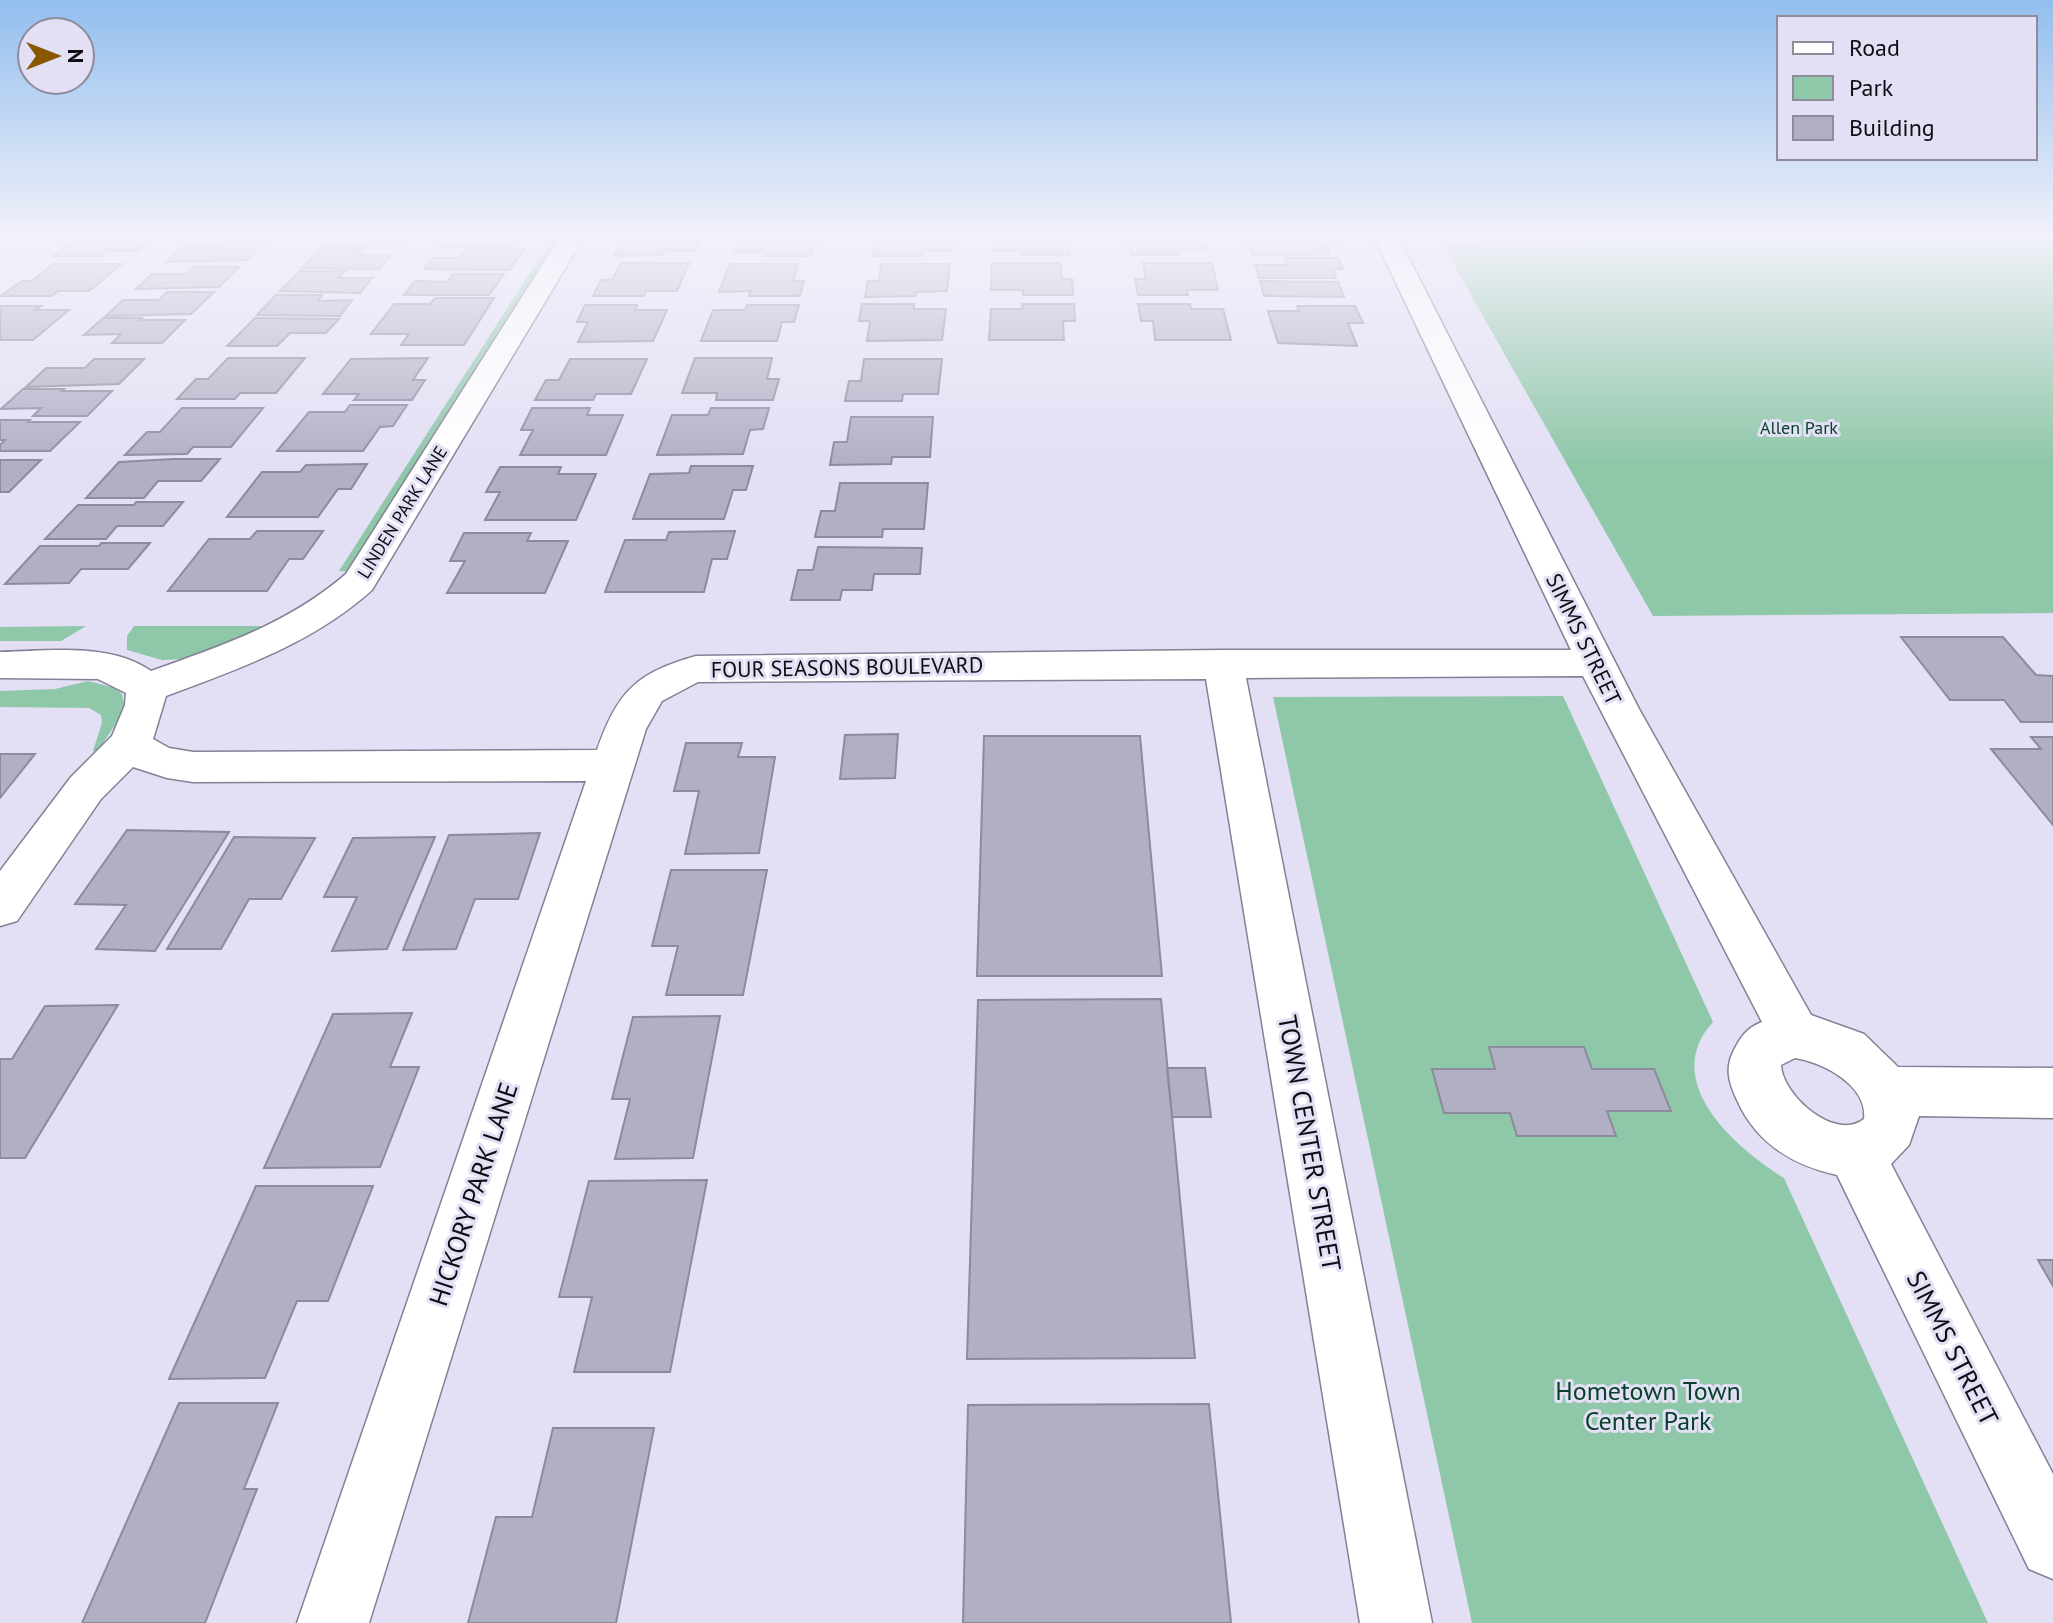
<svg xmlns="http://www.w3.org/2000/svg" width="2053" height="1623" font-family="'PT Sans',sans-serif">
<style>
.green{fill:#8fc7a9}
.building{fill:#b1afc4;stroke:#8d8a9e;stroke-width:2}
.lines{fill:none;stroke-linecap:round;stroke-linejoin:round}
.minor-casing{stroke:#848194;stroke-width:3}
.minor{fill:#fff;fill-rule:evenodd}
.labels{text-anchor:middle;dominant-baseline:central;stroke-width:6;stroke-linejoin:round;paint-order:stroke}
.far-park-label{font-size:18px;fill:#07412a;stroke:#e3dff5}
.far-street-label{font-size:18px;fill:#0f0d14;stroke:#e3dff5}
.street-label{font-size:22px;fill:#0f0d14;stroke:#e3dff5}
.near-street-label{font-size:26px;fill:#0f0d14;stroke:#e3dff5}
.near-park-label{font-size:26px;fill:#07412a;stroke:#e3dff5}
</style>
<rect width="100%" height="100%" fill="#e3dff5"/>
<!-- green -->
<path class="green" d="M 553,237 L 560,237 L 350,572 L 339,571 Z
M 2053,239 L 2053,613 L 1653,616 L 1441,242 Z
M 86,626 L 61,641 L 0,641 L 0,627 Z
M 134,626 L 263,626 L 269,628 L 184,659 L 162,660 L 127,650 L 127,636 Z
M 88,681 L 115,688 L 122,694 L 125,710 L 97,752 L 93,751 L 102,723 L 101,715 L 89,708 L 0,707 L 0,691 L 55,689 Z
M 1563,696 L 1713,1022 C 1659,1081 1735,1148 1784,1178 L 1988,1623 L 1472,1623 L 1273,697 Z"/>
<!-- building -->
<path class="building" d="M 88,237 L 154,237 L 138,251 L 108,251 L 102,256 L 54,256 L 72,242 L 82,242 Z
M 332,237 L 407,237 L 399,246 L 324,245 Z
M 448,237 L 531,237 L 522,237 L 516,247 L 440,247 Z
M 634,237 L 700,237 L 695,251 L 665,251 L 663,255 L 614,256 L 622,241 L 632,241 Z
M 741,237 L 807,237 L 806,242 L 816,242 L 812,256 L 764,256 L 765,252 L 735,252 Z
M 886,237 L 953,237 L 951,251 L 922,251 L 921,256 L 873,256 L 875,242 L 886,242 Z
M 993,237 L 1059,237 L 1059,241 L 1070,241 L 1070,255 L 1022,255 L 1022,251 L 993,251 Z
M 1138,237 L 1204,237 L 1208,250 L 1178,250 L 1179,255 L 1131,255 L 1128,241 L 1139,241 Z
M 1274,237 L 1331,237 L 1336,246 L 1326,246 L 1329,254 L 1252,255 L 1248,242 L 1276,242 Z
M 265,241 L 247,260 L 167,262 L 182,248 L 215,248 L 222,242 Z
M 321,248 L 364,248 L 358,255 L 391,255 L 379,269 L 302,268 Z
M 467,248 L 525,249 L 509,270 L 424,269 L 433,258 L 459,258 Z
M 1284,258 L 1338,258 L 1343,269 L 1333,269 L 1336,278 L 1259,278 L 1255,265 L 1287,265 Z
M 621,263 L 689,263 L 677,291 L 646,291 L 644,296 L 593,296 L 601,280 L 612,280 Z
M 992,263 L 1060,263 L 1062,279 L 1072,279 L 1073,295 L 1023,295 L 1023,290 L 991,290 Z
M 1143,263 L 1212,263 L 1218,290 L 1187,290 L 1188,295 L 1138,295 L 1135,279 L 1146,279 Z
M 53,264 L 122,264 L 89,291 L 58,291 L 52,296 L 1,296 L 22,281 L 32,281 Z
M 730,264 L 798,264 L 793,281 L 804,281 L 800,296 L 749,296 L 751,291 L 719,292 Z
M 881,264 L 950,264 L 947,291 L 916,292 L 915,296 L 865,297 L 868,281 L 879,281 Z
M 194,267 L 239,267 L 219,287 L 136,289 L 152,274 L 186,274 Z
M 300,271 L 345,271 L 338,278 L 372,278 L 360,293 L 280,291 Z
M 453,274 L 504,274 L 489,295 L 404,295 L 415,281 L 447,282 Z
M 1260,281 L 1338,282 L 1344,297 L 1264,296 Z
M 167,292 L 214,292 L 191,314 L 106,316 L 123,300 L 159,300 Z
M 276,295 L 322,295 L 318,301 L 352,300 L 340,316 L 257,315 Z
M 435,298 L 494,298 L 464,345 L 401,345 L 409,334 L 371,334 L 394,304 L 430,304 Z
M 862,304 L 914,304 L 914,309 L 946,309 L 942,340 L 867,341 L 870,321 L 859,321 Z
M 1022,304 L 1074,304 L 1075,321 L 1063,321 L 1064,340 L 989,340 L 991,309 L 1023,309 Z
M 1138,304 L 1190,304 L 1191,309 L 1223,309 L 1231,340 L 1155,340 L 1153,321 L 1141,321 Z
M 585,305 L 637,305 L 635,310 L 667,310 L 653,341 L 578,342 L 588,322 L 577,322 Z
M 747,305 L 799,305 L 794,322 L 782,322 L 777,341 L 701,341 L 713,310 L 745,310 Z
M 0,306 L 41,306 L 35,310 L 69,310 L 33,340 L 0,340 Z
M 1297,306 L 1355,306 L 1363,323 L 1348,323 L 1357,346 L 1278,343 L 1268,311 L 1299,311 Z
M 103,318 L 142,318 L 140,320 L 185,320 L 162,343 L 112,343 L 121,334 L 84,335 Z
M 255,318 L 339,319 L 326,333 L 290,333 L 277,346 L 227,346 Z
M 228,358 L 305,358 L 276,393 L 240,393 L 235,399 L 177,399 L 196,379 L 208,379 Z
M 428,358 L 413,380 L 425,380 L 412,400 L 354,400 L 359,394 L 323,394 L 351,359 Z
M 695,358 L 772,358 L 767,379 L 779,379 L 773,400 L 716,400 L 717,393 L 682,393 Z
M 94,359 L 144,359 L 119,384 L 26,387 L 46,368 L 85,368 Z
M 570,359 L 647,359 L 631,394 L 596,394 L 593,400 L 535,400 L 546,380 L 559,380 Z
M 864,359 L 942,359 L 938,394 L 903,394 L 902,401 L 845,401 L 849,381 L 861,381 Z
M 23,389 L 64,389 L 62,391 L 112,391 L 87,416 L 33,416 L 41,408 L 1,409 Z
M 350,405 L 407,405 L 393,426 L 380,427 L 363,451 L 277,451 L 309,412 L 345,412 Z
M 182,408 L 263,408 L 231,447 L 193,447 L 187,454 L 125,455 L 147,432 L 160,432 Z
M 532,408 L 590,408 L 587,415 L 623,415 L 606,455 L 520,455 L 533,430 L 521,430 Z
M 711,408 L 769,408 L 763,429 L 750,430 L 743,454 L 657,455 L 672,415 L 708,415 Z
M 851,417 L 933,417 L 930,457 L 892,457 L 891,464 L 830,465 L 834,442 L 847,442 Z
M 0,420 L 30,420 L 28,422 L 80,422 L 50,451 L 0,451 L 0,445 L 5,440 L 0,440 Z
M 174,459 L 220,459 L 201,481 L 158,481 L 144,498 L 86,498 L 119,462 Z
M 0,460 L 41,460 L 9,492 L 0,492 Z
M 367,464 L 351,489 L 338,489 L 318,517 L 227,517 L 262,472 L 300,472 L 306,465 Z
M 691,466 L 753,466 L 746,490 L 733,490 L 724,519 L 633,519 L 650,474 L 689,473 Z
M 500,467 L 561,467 L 558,474 L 596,474 L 576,520 L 485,520 L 500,492 L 486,492 Z
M 840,483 L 928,483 L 924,529 L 883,529 L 882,537 L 815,537 L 821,511 L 835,511 Z
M 136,502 L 183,502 L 163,526 L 117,526 L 106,539 L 45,539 L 78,505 L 134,505 Z
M 257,531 L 323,531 L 303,559 L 289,559 L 267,591 L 168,591 L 209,539 L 250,539 Z
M 735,531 L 727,559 L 712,559 L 704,592 L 605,592 L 625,540 L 666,540 L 669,532 Z
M 464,533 L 531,533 L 527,541 L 568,541 L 545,593 L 447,593 L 465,561 L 450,561 Z
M 101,543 L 150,543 L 128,569 L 81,569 L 69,583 L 5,584 L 40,546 L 99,546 Z
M 818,547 L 922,548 L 920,574 L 874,574 L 872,590 L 842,590 L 840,600 L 791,600 L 798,570 L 813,570 Z
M 1901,637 L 2003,637 L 2036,675 L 2053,676 L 2053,722 L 2021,722 L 2004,700 L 1950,700 Z
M 898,734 L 895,778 L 840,779 L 845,735 Z
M 984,736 L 1140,736 L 1162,976 L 977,976 Z
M 2031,737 L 2053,737 L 2053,825 L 1991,749 L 2041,749 Z
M 686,743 L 742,743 L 738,757 L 775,757 L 759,853 L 685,854 L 699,791 L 674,791 Z
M 0,754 L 35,754 L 0,798 Z
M 127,830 L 229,832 L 155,951 L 96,949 L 126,905 L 75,904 Z
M 540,833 L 518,899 L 475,899 L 456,949 L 403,950 L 449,835 Z
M 234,837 L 315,838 L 281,899 L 249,899 L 221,949 L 167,949 Z
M 435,837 L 387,949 L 332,951 L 357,897 L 324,897 L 353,838 Z
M 671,870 L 767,870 L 743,995 L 666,995 L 678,946 L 652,946 Z
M 1161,999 L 1195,1358 L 967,1359 L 978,1000 Z
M 118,1005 L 25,1158 L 0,1158 L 0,1059 L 12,1059 L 45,1006 Z
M 412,1013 L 390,1067 L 419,1067 L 380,1167 L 264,1168 L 333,1014 Z
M 720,1016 L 693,1158 L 615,1159 L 630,1099 L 612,1099 L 633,1017 Z
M 1489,1047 L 1584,1047 L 1592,1069 L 1654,1069 L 1671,1111 L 1607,1111 L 1616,1136 L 1517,1136 L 1510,1113 L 1444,1113 L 1432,1069 L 1495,1069 Z
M 1167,1068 L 1205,1068 L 1211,1117 L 1172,1117 Z
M 707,1180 L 670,1372 L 574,1372 L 592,1297 L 559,1297 L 589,1181 Z
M 256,1186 L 373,1186 L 328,1301 L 297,1301 L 265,1378 L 169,1379 Z
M 2038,1260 L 2053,1260 L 2053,1286 Z
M 179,1403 L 278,1403 L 244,1489 L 257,1489 L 205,1623 L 82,1623 Z
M 1209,1404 L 1231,1623 L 963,1623 L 968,1405 Z
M 553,1428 L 654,1428 L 616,1623 L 468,1623 L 496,1517 L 532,1517 Z"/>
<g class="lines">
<defs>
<path id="minor" d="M 560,237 L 584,237 L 372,590 C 312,644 240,668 166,696 L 153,739 L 169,748 L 193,752 L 597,750 C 618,691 636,673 696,656 L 1223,650 L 1571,650 L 1374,237 L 1398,237 L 1639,709 L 1811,1015 L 1864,1034 L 1898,1067 L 2053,1068 L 2053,1118 L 1919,1116 L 1909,1145 L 1891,1164 L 2053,1474 L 2053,1579 L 2029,1569 L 1837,1175 C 1792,1165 1756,1143 1737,1100 C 1729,1083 1725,1069 1733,1052 C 1740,1038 1746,1028 1762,1022 L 1583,676 L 1246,678 L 1432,1623 L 1360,1623 L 1206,679 L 698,682 L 662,701 L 646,729 L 369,1623 L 297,1623 L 586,781 L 193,782 L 167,778 L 133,767 L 101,799 L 17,921 L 0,926 L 0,871 L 71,777 L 112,736 L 125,705 L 126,693 L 98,679 L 0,678 L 0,652 C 47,651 110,642 151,671 C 221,646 288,624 346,574 ZM 1795,1058 C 1822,1062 1868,1085 1864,1119 C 1835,1142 1782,1095 1781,1065 Z"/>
</defs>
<!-- minor casing -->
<use href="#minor" class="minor-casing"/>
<!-- minor -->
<use href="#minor" class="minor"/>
</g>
<!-- sky -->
<linearGradient id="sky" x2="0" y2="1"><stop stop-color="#92beee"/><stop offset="0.51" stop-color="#f2f1fa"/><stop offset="1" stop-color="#f2f1fa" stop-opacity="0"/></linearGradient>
<rect width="2053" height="464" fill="url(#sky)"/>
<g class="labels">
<!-- far-park labels -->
<g class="far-park-label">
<text x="1799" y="427">Allen Park</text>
</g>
<!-- far-street labels -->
<g class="far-street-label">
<text transform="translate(402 512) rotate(-58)">LINDEN PARK LANE</text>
</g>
<!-- street labels -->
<g class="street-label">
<text transform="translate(1584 639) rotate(64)">SIMMS STREET</text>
<text transform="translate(847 667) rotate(-1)">FOUR SEASONS BOULEVARD</text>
</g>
<!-- near-street labels -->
<g class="near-street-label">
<text transform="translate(1310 1143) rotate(80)">TOWN CENTER STREET</text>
<text transform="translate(473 1194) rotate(-72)">HICKORY PARK LANE</text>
<text transform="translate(1953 1348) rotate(63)">SIMMS STREET</text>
</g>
<!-- near-park labels -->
<g class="near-park-label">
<text x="1648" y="1390">Hometown Town<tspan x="1648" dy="30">Center Park</tspan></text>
</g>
</g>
<!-- legend -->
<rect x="1777" y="16" width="260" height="144" fill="#e3dff5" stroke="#8e8b9b" stroke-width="2"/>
<rect x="1793" y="42" width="40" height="12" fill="#ffffff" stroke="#8e8b9b" stroke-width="2"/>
<text x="1849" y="56" font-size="24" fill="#0f0d14">Road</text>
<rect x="1793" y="76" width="40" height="24" fill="#8fc7a9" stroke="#8e8b9b" stroke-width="2"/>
<text x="1849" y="96" font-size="24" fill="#0f0d14">Park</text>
<rect x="1793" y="116" width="40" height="24" fill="#b1afc4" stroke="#8e8b9b" stroke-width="2"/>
<text x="1849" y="136" font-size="24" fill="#0f0d14">Building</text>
<!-- north arrow -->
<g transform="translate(56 56) rotate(90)"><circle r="38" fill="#e3dff5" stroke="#8e8b9b" stroke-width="2"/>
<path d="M0-6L14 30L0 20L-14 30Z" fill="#8a5701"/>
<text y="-12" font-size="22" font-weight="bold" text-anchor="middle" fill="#0f0d14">N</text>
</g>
</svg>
